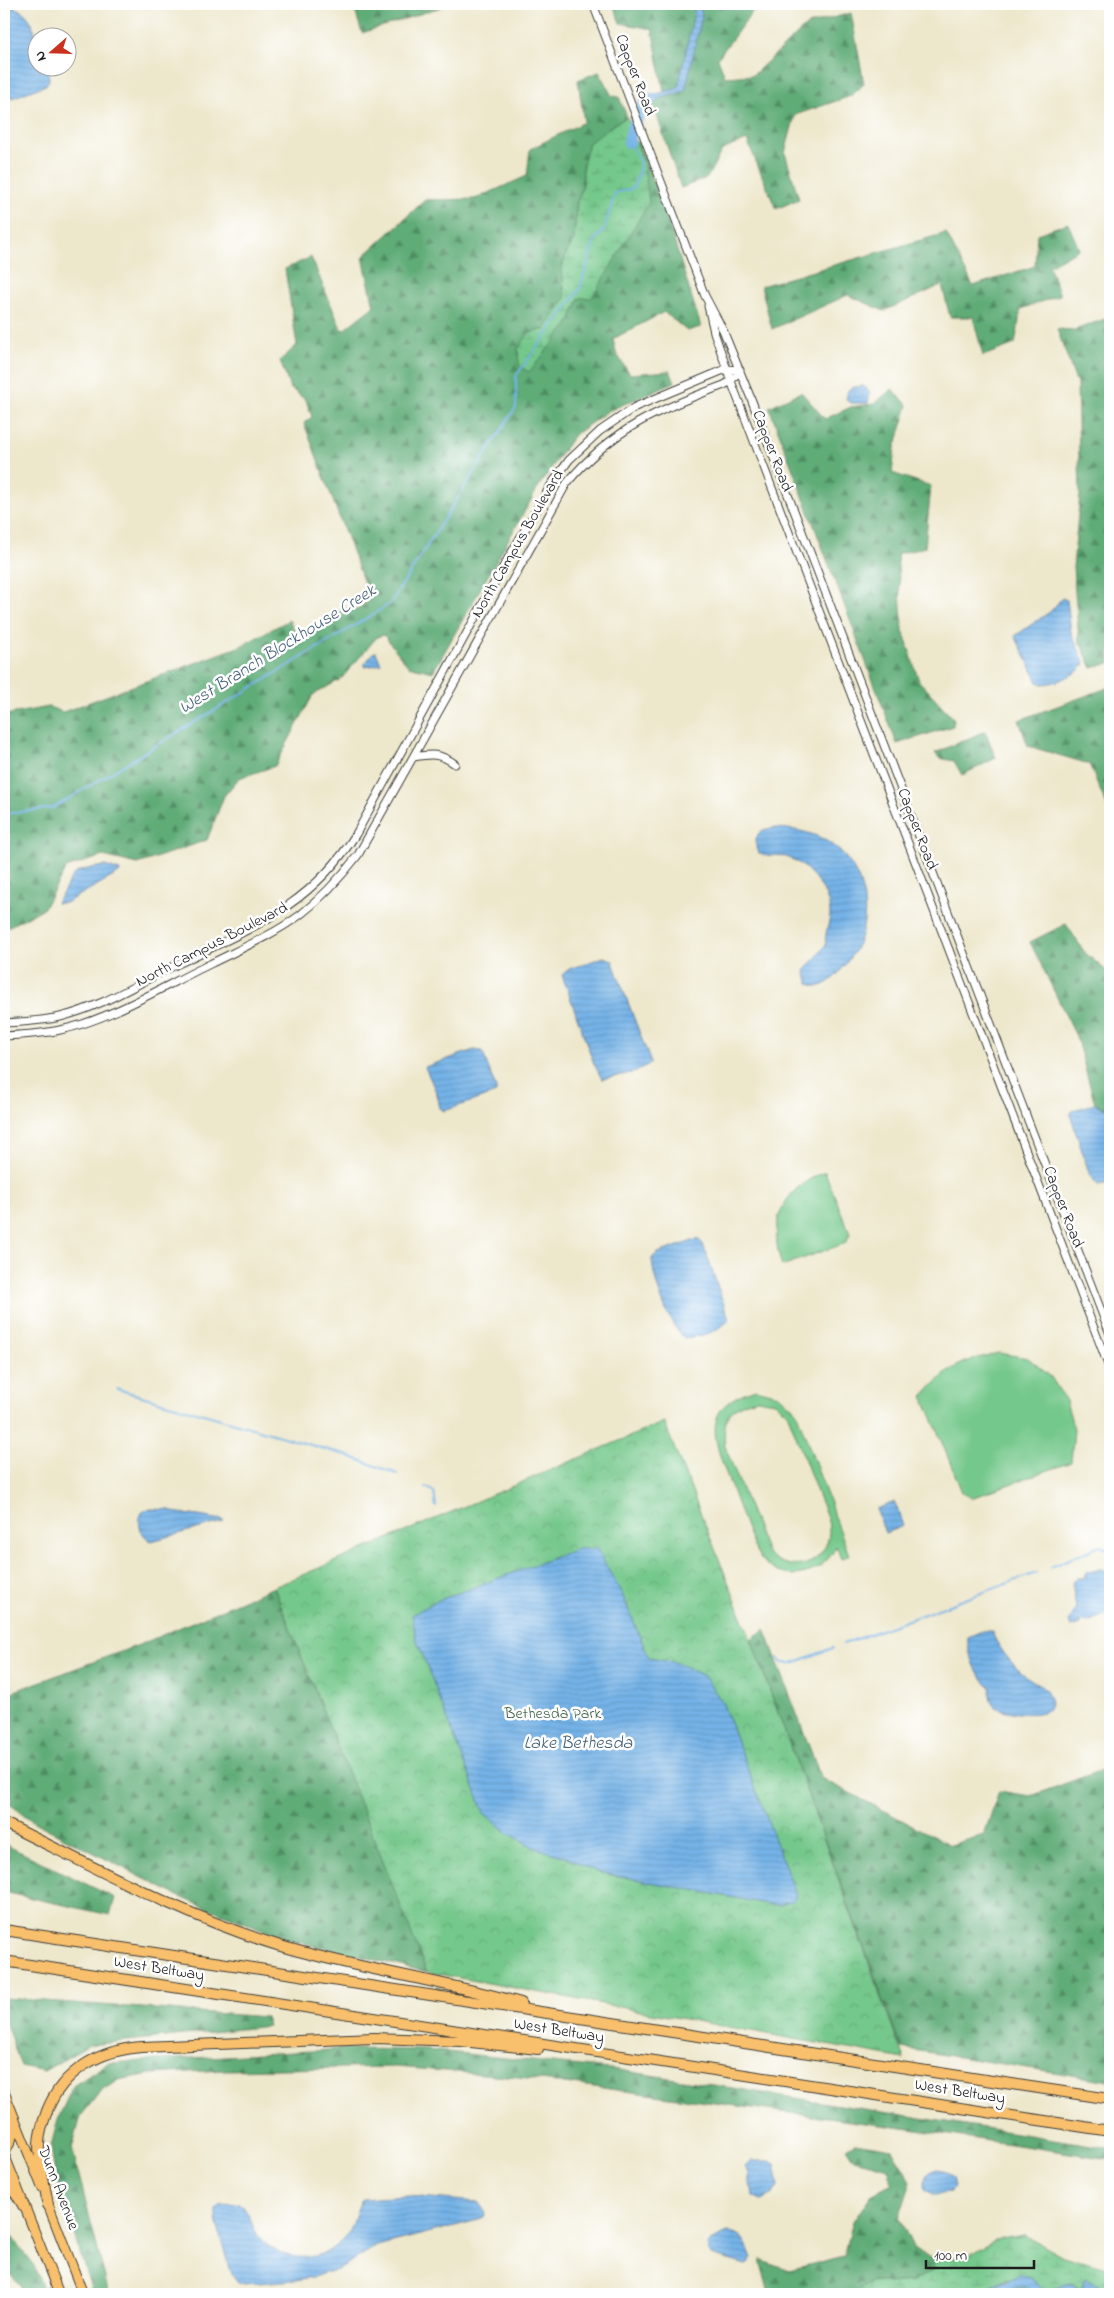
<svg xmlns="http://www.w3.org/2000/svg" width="1114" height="2298" font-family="'Indie Flower',sans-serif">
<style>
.forest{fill:url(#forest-firs);stroke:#3e644a}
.wetland{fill:url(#wetland-marsh);stroke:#487254}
.park{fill:url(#park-crowns);stroke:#487254}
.pitch{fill:#74c88b;stroke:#487254;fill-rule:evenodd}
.water{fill:url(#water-rules);stroke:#486782}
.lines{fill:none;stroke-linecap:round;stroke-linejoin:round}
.stream{stroke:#74b2e7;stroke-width:2}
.river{stroke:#74b2e7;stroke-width:12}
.tertiary-casing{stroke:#3b3a36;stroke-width:9}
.primary-casing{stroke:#3b3a36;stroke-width:11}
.motorway-casing{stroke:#3b3a36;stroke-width:12}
.tertiary{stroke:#fff;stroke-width:7}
.primary{stroke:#f8bf6c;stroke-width:9}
.motorway{stroke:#f8bf6c;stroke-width:10}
.labels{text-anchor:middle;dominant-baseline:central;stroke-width:5;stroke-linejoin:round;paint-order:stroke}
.street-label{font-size:16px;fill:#1c1c1c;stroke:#fff}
.park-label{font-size:16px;fill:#3f6148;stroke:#fff}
.water-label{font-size:18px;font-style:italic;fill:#446077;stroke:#fff}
</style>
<defs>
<pattern id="forest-firs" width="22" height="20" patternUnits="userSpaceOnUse" patternTransform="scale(1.25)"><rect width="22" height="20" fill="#5fac77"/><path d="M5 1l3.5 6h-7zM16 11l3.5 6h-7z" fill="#4e8b61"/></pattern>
<pattern id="wetland-marsh" width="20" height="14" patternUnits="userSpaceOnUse" patternTransform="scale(1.25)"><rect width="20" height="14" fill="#74c88b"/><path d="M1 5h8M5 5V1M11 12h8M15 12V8" fill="none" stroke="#64ab77"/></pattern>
<pattern id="park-crowns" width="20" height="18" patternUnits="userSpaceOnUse" patternTransform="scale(1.25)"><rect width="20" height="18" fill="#74c88b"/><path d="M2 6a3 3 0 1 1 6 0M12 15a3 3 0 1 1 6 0" fill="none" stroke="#64ab77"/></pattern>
<pattern id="water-rules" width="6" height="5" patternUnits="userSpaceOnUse" patternTransform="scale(1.25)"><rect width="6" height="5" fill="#74b2e7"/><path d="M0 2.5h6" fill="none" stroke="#6498c6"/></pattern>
</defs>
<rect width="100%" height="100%" fill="#fff"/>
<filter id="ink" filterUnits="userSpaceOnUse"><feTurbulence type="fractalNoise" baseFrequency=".02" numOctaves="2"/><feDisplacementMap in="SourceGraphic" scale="10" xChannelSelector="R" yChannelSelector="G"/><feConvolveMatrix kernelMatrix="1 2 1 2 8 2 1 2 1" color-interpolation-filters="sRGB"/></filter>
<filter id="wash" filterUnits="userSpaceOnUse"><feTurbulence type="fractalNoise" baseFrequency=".0096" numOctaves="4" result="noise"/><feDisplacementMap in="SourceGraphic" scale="20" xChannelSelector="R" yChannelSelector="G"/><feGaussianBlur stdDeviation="1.12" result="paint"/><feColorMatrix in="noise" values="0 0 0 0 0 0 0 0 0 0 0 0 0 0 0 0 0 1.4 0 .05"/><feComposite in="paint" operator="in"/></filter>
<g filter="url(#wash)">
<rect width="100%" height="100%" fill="#ede7cb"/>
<!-- forest -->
<path class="forest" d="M 353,4 L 374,4 L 375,6 L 383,4 L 450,4 L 362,33 Z
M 613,4 L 693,4 L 694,13 L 678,89 L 664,92 L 652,29 L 620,23 Z
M 700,4 L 758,4 L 718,58 L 725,77 L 753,75 L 807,25 L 851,13 L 864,84 L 851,96 L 795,115 L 785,153 L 799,199 L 776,209 L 747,140 L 722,150 L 707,178 L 681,188 L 652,101 L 685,91 L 702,16 Z
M 599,72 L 612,96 L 619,97 L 627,117 L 608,128 L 583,164 L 583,185 L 577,202 L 574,240 L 566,254 L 562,268 L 565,298 L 545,329 L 529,333 L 518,349 L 569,323 L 579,298 L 643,160 L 636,146 L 638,142 L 669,224 L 701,327 L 687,331 L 664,312 L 613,339 L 616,353 L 630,374 L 670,371 L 675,382 L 608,411 L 574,435 L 539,486 L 433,672 L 408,666 L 384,635 L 377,637 L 341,679 L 313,695 L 275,766 L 239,778 L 224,796 L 207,840 L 138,864 L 103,856 L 66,868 L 44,908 L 4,929 L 4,718 L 10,714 L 49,707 L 63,712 L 241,646 L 289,620 L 299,639 L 345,608 L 357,610 L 370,599 L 304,423 L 312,417 L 306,400 L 290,388 L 280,361 L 297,345 L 285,269 L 311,257 L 342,331 L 374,306 L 363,257 L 425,200 L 475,199 L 527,176 L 530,149 L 584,122 L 578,80 Z
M 1068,223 L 1079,249 L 1049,266 L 1060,295 L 1021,309 L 1015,344 L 983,356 L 973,317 L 950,317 L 942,285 L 884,311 L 848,295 L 772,329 L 761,286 L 946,233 L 973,286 L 1035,266 L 1037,234 Z
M 1110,317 L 1110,663 L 1092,668 L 1079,641 L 1073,567 L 1080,495 L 1077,384 L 1057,329 L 1075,330 Z
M 892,389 L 908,405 L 895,448 L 892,473 L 931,486 L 925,547 L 897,554 L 903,630 L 919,681 L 954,719 L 953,726 L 897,744 L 769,407 L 801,392 L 825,419 L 851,407 L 874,404 Z
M 1110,687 L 1110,813 L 1089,764 L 1028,746 L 1019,720 Z
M 985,731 L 996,758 L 962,775 L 954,761 L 939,758 L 935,753 Z
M 1066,924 L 1085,953 L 1110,974 L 1110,1111 L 1095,1104 L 1076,1036 L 1030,942 Z
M 274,1587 L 427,1972 L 286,1939 L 180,1897 L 34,1822 L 4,1800 L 4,1695 L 139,1645 Z
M 765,1629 L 821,1778 L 950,1845 L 984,1835 L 999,1791 L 1031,1796 L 1110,1767 L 1110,2081 L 901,2048 L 751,1639 Z
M 4,1844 L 115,1898 L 110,1915 L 4,1892 Z
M 4,1998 L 266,2017 L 269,2026 L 89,2045 L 44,2071 L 21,2066 L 4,2019 Z
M 344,2049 L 428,2050 L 619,2070 L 1110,2148 L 1110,2159 L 910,2129 L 519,2077 L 396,2067 L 224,2070 L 151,2074 L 118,2080 L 99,2093 L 81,2116 L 72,2148 L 109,2294 L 93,2294 L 55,2175 L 51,2146 L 58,2119 L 73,2086 L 108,2063 Z
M 855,2143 L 892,2149 L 911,2182 L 899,2218 L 913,2247 L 930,2259 L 936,2269 L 912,2282 L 888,2284 L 874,2281 L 851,2294 L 769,2294 L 760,2259 L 789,2270 L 844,2256 L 853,2222 L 871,2195 L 892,2184 L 889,2169 L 854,2160 L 846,2148 Z
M 4,2229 L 9,2233 L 34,2266 L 45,2294 L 24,2294 L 20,2285 L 4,2267 Z"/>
<!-- wetland -->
<path class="wetland" d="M 627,117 L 643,160 L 649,202 L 592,298 L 579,298 L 569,323 L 529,372 L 519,366 L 518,349 L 529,333 L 545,329 L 565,298 L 562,268 L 566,254 L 574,240 L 577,202 L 583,185 L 583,164 L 589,143 L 608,128 Z
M 1025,2235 L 1063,2256 L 1110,2269 L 1110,2294 L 1106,2294 L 1100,2284 L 1095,2284 L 1086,2279 L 1083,2287 L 1079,2289 L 1073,2283 C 1062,2284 1055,2290 1045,2291 L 1038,2286 L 1010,2278 L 988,2288 L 984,2294 L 851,2294 L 874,2281 L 888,2284 L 912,2282 L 935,2269 L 930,2259 L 954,2258 L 962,2254 L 967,2257 L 994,2240 Z
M 1024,2286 L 1035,2294 L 994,2294 L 1015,2287 Z"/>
<!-- park -->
<path class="park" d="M 664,1422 L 751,1639 L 904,2059 L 427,1972 L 274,1587 Z"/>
<!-- pitch -->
<path class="pitch" d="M 825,1172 L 850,1234 L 846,1243 L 782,1266 C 767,1222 782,1189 825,1172 Z
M 999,1353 L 1028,1358 L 1051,1377 L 1066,1401 L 1074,1429 L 1071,1462 L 971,1498 L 962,1492 L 923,1396 C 951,1366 958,1362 999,1353 Z
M 756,1389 L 779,1395 L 796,1411 L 849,1555 L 841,1559 L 836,1546 C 825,1572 794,1584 769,1567 C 761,1562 757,1553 753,1545 C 745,1525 737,1504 730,1484 C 714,1440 698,1406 756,1389 ZM 757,1399 L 775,1402 L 788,1415 C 798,1442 808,1468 818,1495 C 822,1506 830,1520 829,1532 C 829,1545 819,1560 806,1564 C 791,1568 778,1563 767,1553 L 725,1446 C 722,1417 729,1406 757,1399 Z"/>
<!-- water -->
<path class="water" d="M 693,4 L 700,4 L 702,16 L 685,91 L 652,101 L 642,113 L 639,106 L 646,97 L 678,88 L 694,13 Z
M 4,7 C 37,5 38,43 38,68 L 48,68 L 49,80 L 46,85 L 4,101 Z
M 864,386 L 870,393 L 868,403 L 851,403 L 846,399 L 848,390 L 854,387 Z
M 1062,598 L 1067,600 L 1071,632 L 1085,664 C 1077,675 1055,684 1042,684 L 1038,682 L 1015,636 L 1051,611 Z
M 376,652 L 381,664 L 365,667 L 364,665 L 373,653 Z
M 775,828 C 792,829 808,831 823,839 C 867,863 877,921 849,959 C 840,972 833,982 818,987 L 809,984 L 805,971 L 826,945 C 823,934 831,923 830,911 C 828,889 805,860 782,856 C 774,854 767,858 759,853 L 755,842 C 758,830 763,829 775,828 Z
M 105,866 L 120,871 L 119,873 L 65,903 L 56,903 C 78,874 62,872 105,866 Z
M 604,957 L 612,960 L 651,1063 L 632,1073 L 602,1079 L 594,1064 L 562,975 L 569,969 Z
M 474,1050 L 482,1051 L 483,1053 L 496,1088 L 496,1093 L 444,1111 L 440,1108 L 437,1094 L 425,1067 Z
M 1095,1104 L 1110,1111 L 1110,1183 L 1098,1185 L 1090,1176 L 1070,1114 L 1073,1110 Z
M 698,1239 L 703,1244 L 729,1319 C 718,1334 702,1335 685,1338 C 669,1328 652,1277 652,1258 L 658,1253 Z
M 895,1502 L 903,1526 L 885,1533 L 876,1509 Z
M 152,1509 L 170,1510 L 173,1512 L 223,1520 L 223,1522 L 151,1541 C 140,1535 135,1520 144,1510 Z
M 577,1549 L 597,1549 L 622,1594 L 649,1658 L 678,1663 L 704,1676 L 722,1702 L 796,1894 L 793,1901 L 780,1905 L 767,1904 L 597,1872 L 566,1857 L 535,1848 L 508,1833 L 484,1813 L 416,1638 L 412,1615 L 434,1602 Z
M 1100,1569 L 1110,1574 L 1110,1613 L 1087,1622 L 1081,1620 L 1080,1624 L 1071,1627 L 1069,1622 L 1076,1609 L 1072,1582 L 1077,1578 L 1084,1578 L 1086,1573 Z
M 982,1631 L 992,1631 C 995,1644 1012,1664 1022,1673 C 1035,1684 1047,1685 1051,1703 C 1050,1706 1049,1708 1047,1710 C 1039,1717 1004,1713 995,1706 C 990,1701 989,1694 991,1687 C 979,1680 966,1652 968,1637 Z
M 751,2161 L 770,2161 L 775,2164 L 779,2186 L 772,2195 L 761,2200 L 753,2196 L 752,2188 L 749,2184 L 749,2173 L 745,2167 Z
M 937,2169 L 944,2170 L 953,2178 L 955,2187 L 950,2193 L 934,2195 L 926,2190 C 923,2180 927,2171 937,2169 Z
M 407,2196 L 478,2202 L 484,2210 L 485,2215 L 482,2219 L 377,2246 L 340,2268 L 313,2277 L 296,2280 L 244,2284 L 238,2282 L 230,2272 L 216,2220 L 216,2209 L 219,2205 L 240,2203 C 250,2212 251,2228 261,2239 C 282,2264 325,2263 346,2237 C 355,2225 355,2210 363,2199 Z
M 727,2232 C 744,2233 746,2244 752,2258 L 749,2263 L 746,2265 L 711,2255 L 708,2252 L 707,2244 Z
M 1020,2275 L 1027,2276 L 1045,2291 C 1061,2289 1064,2276 1079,2289 L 1083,2287 L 1086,2279 L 1103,2287 L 1106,2294 L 1035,2294 L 1024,2286 L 1015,2287 L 1006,2292 L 1002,2291 L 994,2294 L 984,2294 L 988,2288 Z"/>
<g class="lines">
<!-- stream -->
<path class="stream" d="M 4,814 L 53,808 L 390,604 L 516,407 L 516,376 L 580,289 L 594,241 L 604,230 L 615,193 L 633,188 C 642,166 643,163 629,142
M 117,1389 L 349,1456 L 397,1474
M 426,1487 L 434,1492 L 436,1507
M 1050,1567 L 1100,1546 L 1110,1550
M 843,1644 L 1036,1573
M 778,1658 L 782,1663 L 793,1663 L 833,1648"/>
<!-- river -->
<path class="river" d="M 629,142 L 632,129 L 647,100 L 651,99"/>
</g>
</g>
<g filter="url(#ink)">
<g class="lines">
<defs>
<path id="tertiary" d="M 593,4 L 705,296 L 723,330 L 752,401 L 1110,1334
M 708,306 L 714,332 L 731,381 L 1110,1370
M 414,757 C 431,754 440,753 455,764
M 4,1023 C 23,1022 42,1021 60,1017 C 102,1007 140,982 178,964 C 251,928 311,906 356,834 L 502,569 L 551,485 L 569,460 L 600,431 L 635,407 L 726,369 L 740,370
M 4,1036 C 23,1035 42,1034 60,1030 C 107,1021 166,985 210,964 C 240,949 273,935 300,915 C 322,898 341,877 358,855 L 567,483 C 613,428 658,410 724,385 L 731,381 L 740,370"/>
<path id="primary" d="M 4,2092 L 42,2187
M 4,2154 L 59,2294
M 46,2199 L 83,2294"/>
<path id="motorway" d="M 4,1823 C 94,1867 181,1915 277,1945 C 357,1969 440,1980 521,2003
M 4,1930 L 1110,2099
M 4,1961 L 1110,2131
M 4,2150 C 15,2140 13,2125 11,2111
M 4,2183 L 17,2195 L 24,2207
M 48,2205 C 45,2185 39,2165 39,2144 C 39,2133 43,2122 47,2111 C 63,2070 100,2050 142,2047 L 374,2038 L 461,2041 L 538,2049"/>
</defs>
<!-- tertiary casing -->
<use href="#tertiary" class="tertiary-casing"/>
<!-- primary casing -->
<use href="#primary" class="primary-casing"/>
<!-- motorway casing -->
<use href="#motorway" class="motorway-casing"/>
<!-- tertiary -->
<use href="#tertiary" class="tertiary"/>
<!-- primary -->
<use href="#primary" class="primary"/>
<!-- motorway -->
<use href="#motorway" class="motorway"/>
</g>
</g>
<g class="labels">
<!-- street labels -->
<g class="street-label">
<text transform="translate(635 75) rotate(69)">Capper Road</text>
<text transform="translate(772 451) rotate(69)">Capper Road</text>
<text transform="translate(518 544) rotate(-60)">North Campus Boulevard</text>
<text transform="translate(917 829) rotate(69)">Capper Road</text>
<text transform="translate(212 945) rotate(-27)">North Campus Boulevard</text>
<text transform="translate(1063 1207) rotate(69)">Capper Road</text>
<text transform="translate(159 1969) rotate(9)">West Beltway</text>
<text transform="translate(559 2031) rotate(9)">West Beltway</text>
<text transform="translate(960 2092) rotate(9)">West Beltway</text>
<text transform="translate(58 2188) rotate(69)">Dunn Avenue</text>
</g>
<!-- park labels -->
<g class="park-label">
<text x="553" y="1714">Bethesda Park</text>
</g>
<!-- water labels -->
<g class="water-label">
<text transform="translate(278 650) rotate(-32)">West Branch Blockhouse Creek</text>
<text x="578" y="1744">Lake Bethesda</text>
</g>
</g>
<!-- margin -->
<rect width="1114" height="2298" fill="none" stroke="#fff" stroke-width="20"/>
<!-- north arrow -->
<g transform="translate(52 52) rotate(250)"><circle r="24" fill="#ffffff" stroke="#a4a4a4"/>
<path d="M0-4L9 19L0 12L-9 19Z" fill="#c8321e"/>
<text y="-8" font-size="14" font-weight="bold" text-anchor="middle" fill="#1c1c1c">N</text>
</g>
<!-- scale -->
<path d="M926 2260v8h108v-8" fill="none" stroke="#1c1c1c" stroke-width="2.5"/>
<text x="934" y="2260" font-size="15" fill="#1c1c1c" stroke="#ffffff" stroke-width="4" paint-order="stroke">100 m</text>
</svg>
